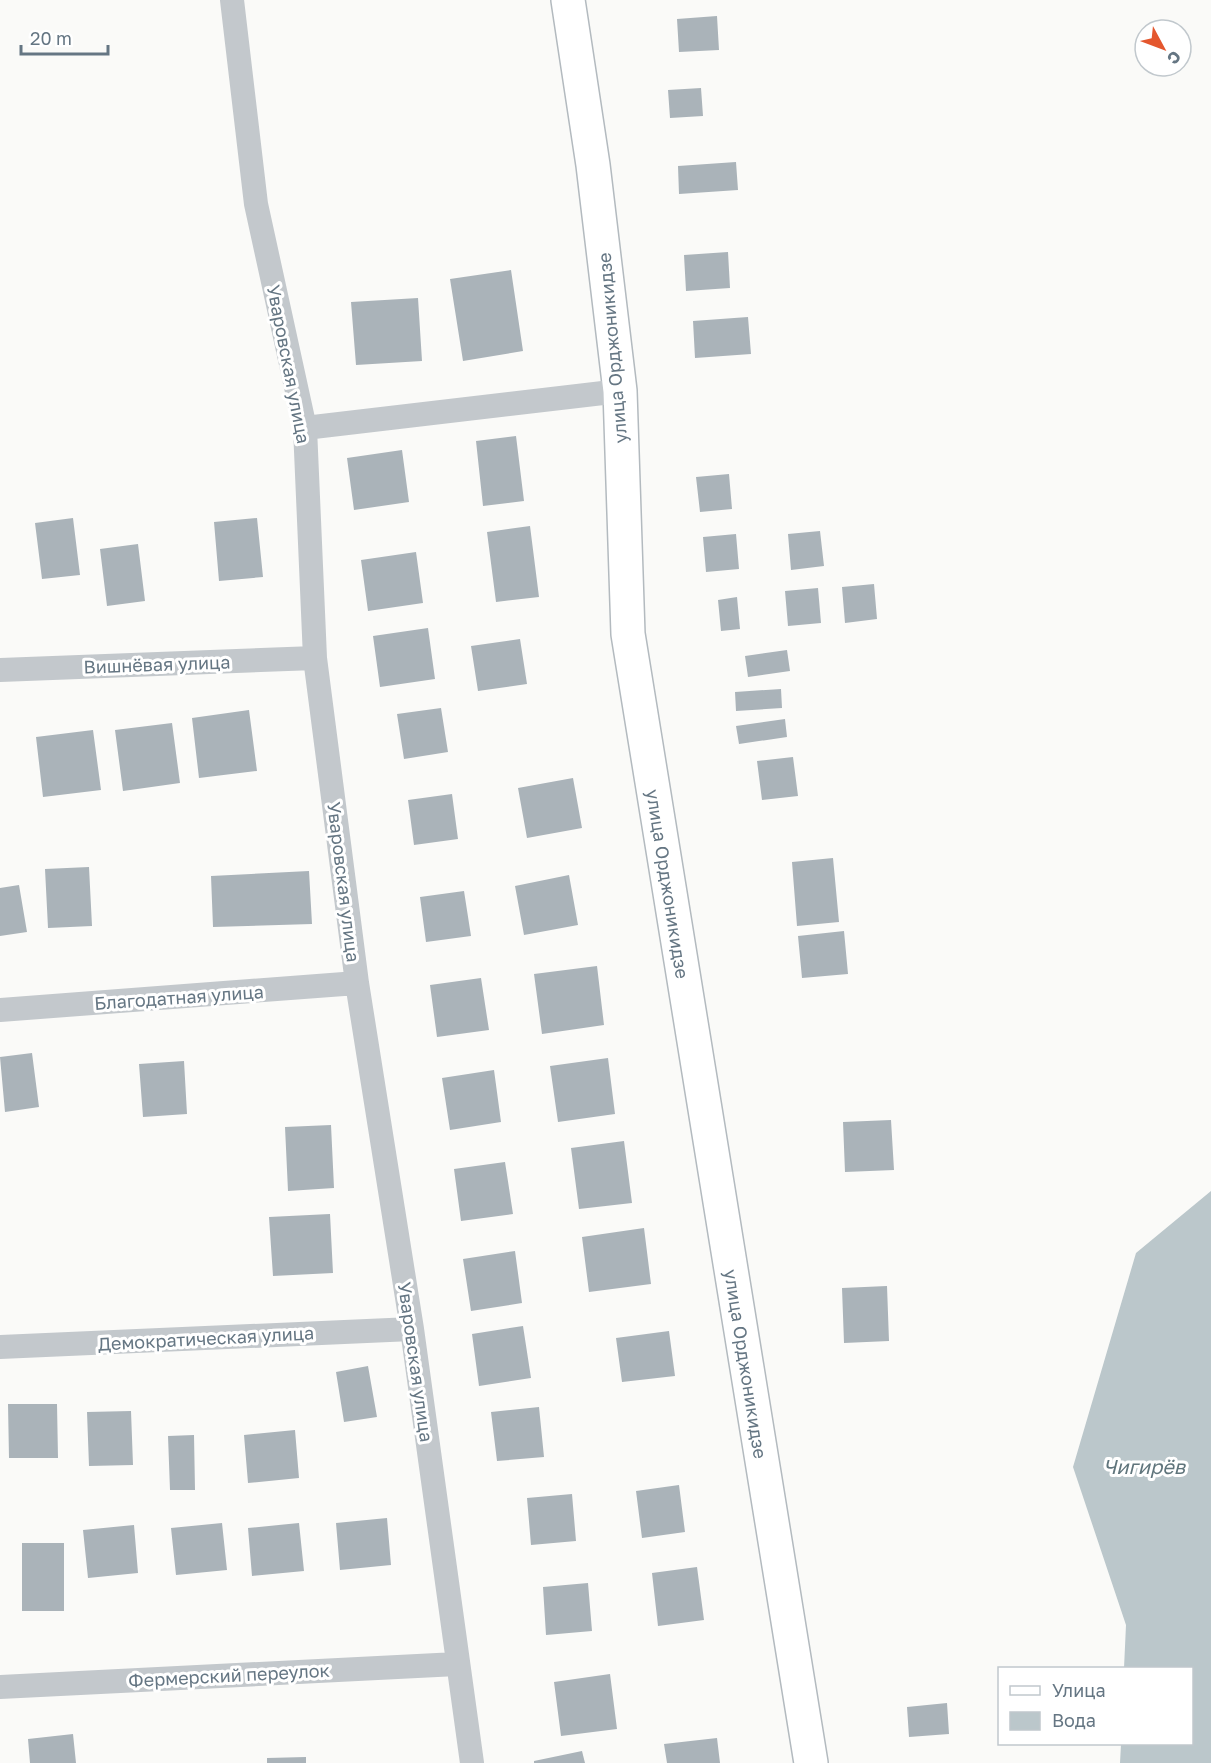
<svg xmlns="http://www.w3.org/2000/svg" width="1211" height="1763" font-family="'Golos Text',sans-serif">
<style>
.water{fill:#bbc7cb}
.building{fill:#aab3b9}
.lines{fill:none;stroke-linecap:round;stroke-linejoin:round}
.secondary-casing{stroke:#b3babf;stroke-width:36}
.street{stroke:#c3c8cc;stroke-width:24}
.secondary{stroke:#fff;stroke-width:33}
.labels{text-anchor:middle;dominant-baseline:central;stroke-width:6;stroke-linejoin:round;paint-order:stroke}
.street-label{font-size:18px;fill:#657683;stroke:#fff}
.water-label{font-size:20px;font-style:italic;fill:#60757c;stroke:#fff}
</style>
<rect width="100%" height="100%" fill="#fafaf8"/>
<!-- water -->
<path class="water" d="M 1211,1191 L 1211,1763 L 1120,1763 L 1121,1744 L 1192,1744 L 1192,1668 L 1124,1668 L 1126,1625 L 1073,1467 L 1136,1253 Z"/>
<!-- building -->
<path class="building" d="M 717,16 L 719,50 L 679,52 L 677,19 Z
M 701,88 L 703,116 L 670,118 L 668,90 Z
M 736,162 L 738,190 L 679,194 L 678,166 Z
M 728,252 L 730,288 L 686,291 L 684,255 Z
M 511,270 L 523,351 L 463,361 L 450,279 Z
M 418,298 L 422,361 L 356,365 L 351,302 Z
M 748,317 L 751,354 L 695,358 L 693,321 Z
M 516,436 L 524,501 L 483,506 L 476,441 Z
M 402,450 L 409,502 L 354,510 L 347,458 Z
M 729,474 L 732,509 L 700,512 L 696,477 Z
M 73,518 L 80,575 L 42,579 L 35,523 Z
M 257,518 L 263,577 L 219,581 L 214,522 Z
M 530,526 L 539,597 L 496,602 L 487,532 Z
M 820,531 L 824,566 L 791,570 L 788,534 Z
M 736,534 L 739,569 L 706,572 L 703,537 Z
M 138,544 L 145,601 L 107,606 L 100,549 Z
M 416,552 L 423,603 L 368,611 L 361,560 Z
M 874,584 L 877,619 L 845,623 L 842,587 Z
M 818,588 L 821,623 L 788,626 L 785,591 Z
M 737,597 L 740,629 L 721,631 L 718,600 Z
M 428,628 L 435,679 L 380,687 L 373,636 Z
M 520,639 L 527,684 L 478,691 L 471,646 Z
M 787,650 L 790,671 L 748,677 L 745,656 Z
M 781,689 L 782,708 L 736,711 L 735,692 Z
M 441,708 L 448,752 L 404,759 L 397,714 Z
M 249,710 L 257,771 L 199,778 L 192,718 Z
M 785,719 L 787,737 L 739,744 L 736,726 Z
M 172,723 L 180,783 L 123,791 L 115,730 Z
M 93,730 L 101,790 L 43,797 L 36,737 Z
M 793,757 L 798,796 L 762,800 L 757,761 Z
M 573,778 L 582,828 L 527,838 L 518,788 Z
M 452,794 L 458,839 L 414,845 L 408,800 Z
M 833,858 L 839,922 L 797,926 L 792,862 Z
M 89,867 L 92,926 L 48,928 L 45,869 Z
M 309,871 L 312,924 L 213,927 L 211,876 Z
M 569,875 L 578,925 L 524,935 L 515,886 Z
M 19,885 L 27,932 L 0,936 L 0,888 Z
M 464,891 L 471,936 L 426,942 L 420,897 Z
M 844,931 L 848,974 L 802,978 L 798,936 Z
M 597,966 L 604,1025 L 542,1034 L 534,974 Z
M 481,978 L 489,1030 L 437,1037 L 430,985 Z
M 32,1053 L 39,1107 L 5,1112 L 0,1057 Z
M 608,1058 L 615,1114 L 558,1122 L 550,1066 Z
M 184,1061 L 187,1114 L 143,1117 L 139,1064 Z
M 494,1070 L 501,1122 L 450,1130 L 442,1078 Z
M 891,1120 L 894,1170 L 845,1172 L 843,1122 Z
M 331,1125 L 334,1188 L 288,1191 L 285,1127 Z
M 624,1141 L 632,1203 L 579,1209 L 571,1148 Z
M 505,1162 L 513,1214 L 461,1221 L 454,1169 Z
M 330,1214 L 333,1273 L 273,1276 L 269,1217 Z
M 644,1228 L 651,1284 L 589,1292 L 582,1237 Z
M 515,1251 L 522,1303 L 471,1311 L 463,1259 Z
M 887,1286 L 889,1341 L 844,1343 L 842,1288 Z
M 523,1326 L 531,1378 L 479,1386 L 472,1334 Z
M 669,1331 L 675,1376 L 622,1382 L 616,1338 Z
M 368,1366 L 377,1417 L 344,1422 L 336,1372 Z
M 8,1404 L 57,1404 L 58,1458 L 9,1458 Z
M 539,1407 L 544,1457 L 497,1461 L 491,1412 Z
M 131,1411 L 133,1465 L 89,1466 L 87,1412 Z
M 295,1430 L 299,1478 L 248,1483 L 244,1435 Z
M 194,1435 L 195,1490 L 170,1490 L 168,1436 Z
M 679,1485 L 685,1532 L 642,1538 L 636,1491 Z
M 572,1494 L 576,1541 L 531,1545 L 527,1498 Z
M 387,1518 L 391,1565 L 340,1570 L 336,1523 Z
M 222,1523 L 227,1570 L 176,1575 L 171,1528 Z
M 299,1523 L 304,1571 L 252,1576 L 248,1528 Z
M 134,1525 L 138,1573 L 88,1578 L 83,1530 Z
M 22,1543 L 64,1543 L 64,1611 L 22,1611 Z
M 697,1567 L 704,1620 L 658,1626 L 652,1573 Z
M 588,1583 L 592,1631 L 546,1635 L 543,1587 Z
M 610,1674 L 617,1729 L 561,1736 L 554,1682 Z
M 947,1703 L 949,1734 L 909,1737 L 907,1707 Z
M 73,1734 L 76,1763 L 30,1763 L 28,1739 Z
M 717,1738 L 720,1763 L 667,1763 L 664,1744 Z
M 582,1751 L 585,1763 L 534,1763 L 534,1761 Z
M 306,1757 L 306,1763 L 267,1763 L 267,1758 Z"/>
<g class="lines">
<defs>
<path id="secondary" d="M 568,0 L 593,165 L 620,391 L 628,634 L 811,1763"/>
</defs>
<!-- secondary casing -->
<use href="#secondary" class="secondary-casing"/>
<!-- street -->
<path class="street" d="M 232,0 L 256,204 L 305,428 L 315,658 L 357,983 L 412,1329 L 472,1763
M 305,428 L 620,391
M 0,670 L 315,658
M 0,1010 L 357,983
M 0,1347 L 412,1329
M 0,1687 L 457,1664"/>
<!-- secondary -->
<use href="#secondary" class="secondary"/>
</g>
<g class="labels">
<!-- street labels -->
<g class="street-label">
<text transform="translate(612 348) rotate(-95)">улица Орджоникидзе</text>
<text transform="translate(289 364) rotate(79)">Уваровская улица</text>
<text transform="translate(157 664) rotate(-2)">Вишнёвая улица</text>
<text transform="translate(344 882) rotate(83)">Уваровская улица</text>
<text transform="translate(668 884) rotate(81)">улица Орджоникидзе</text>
<text transform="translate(179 997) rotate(-4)">Благодатная улица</text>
<text transform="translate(206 1338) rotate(-3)">Демократическая улица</text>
<text transform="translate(416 1362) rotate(82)">Уваровская улица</text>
<text transform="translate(746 1364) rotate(81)">улица Орджоникидзе</text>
<text transform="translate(229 1675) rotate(-3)">Фермерский переулок</text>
</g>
<!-- water labels -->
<g class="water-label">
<text x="1144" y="1466">Чигирёв</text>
</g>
</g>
<!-- legend -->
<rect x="998" y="1667" width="195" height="78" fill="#ffffff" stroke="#c1c8cd" stroke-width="1.5"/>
<rect x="1010" y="1686" width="30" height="9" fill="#ffffff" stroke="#c1c8cd" stroke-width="1.5"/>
<text x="1052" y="1697" font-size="18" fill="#657683">Улица</text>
<rect x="1010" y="1712" width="30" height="18" fill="#bbc7cb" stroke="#c1c8cd" stroke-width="1.5"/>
<text x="1052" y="1727" font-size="18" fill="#657683">Вода</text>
<!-- north arrow -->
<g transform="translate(1163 48) rotate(131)"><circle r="28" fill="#ffffff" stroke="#c1c8cd" stroke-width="1.5"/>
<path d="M0-4.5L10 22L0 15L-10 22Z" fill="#e4572e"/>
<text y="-9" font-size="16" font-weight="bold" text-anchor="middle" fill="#657683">С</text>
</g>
<!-- scale -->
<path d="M21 45v9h87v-9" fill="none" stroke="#657683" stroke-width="3"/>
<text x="30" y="45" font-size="18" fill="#657683" stroke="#ffffff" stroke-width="4.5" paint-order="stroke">20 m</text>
</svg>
